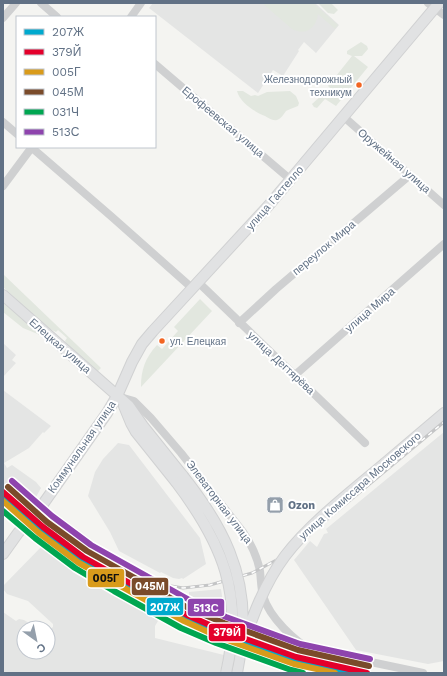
<svg xmlns="http://www.w3.org/2000/svg" width="447" height="676" font-family="'Work Sans',sans-serif">
<style>
.built{fill:#e4e5e4}
.green{fill:#e2e7df}
.lines{fill:none;stroke-linecap:round;stroke-linejoin:round}
.major-casing{stroke:#d0d1d2;stroke-width:12}
.minor{stroke:#cfd0d1;stroke-width:8}
.major{stroke:#e1e2e3;stroke-width:10}
.rail-casing{stroke:#c4c5c6;stroke-width:3}
.rail{stroke:#fff;stroke-width:1.5;stroke-dasharray:4.5;stroke-linecap:butt}
.major-bridge-casing{stroke:#d0d1d2;stroke-width:12;stroke-linecap:butt}
.major-bridge{stroke:#e1e2e3;stroke-width:10}
.rail-1-casing{stroke:#fff;stroke-width:9}
.rail-2-casing{stroke:#fff;stroke-width:9}
.rail-3-casing{stroke:#fff;stroke-width:9}
.rail-4-casing{stroke:#fff;stroke-width:9}
.rail-5-casing{stroke:#fff;stroke-width:9}
.rail-6-casing{stroke:#fff;stroke-width:9}
.rail-1{stroke:#00a9ce;stroke-width:6}
.rail-2{stroke:#e4002b;stroke-width:6}
.rail-3{stroke:#d99b1b;stroke-width:6}
.rail-4{stroke:#7a4b2a;stroke-width:6}
.rail-5{stroke:#00a651;stroke-width:6}
.rail-6{stroke:#8e44ad;stroke-width:6}
.bus-dot{fill:#f26522;stroke:#fff;stroke-width:1.5}
.labels{text-anchor:middle;dominant-baseline:central;stroke-width:4;stroke-linejoin:round;paint-order:stroke}
.bus-label{font-size:10px;fill:#617185;stroke:#fff;text-anchor:end}
.street-label{font-size:11px;fill:#617185;stroke:#fff}
.poi-label{font-size:11px;font-weight:bold;fill:#617185;stroke:#fff;text-anchor:start}
.line-badge{stroke:#fff;stroke-width:1.5}
.badge-label{font-size:11px;text-anchor:middle;font-weight:bold;fill:#fff}
.pale-badge-label{font-size:11px;text-anchor:middle;font-weight:bold;fill:#111}
</style>
<rect width="100%" height="100%" fill="#f4f4f1"/>
<!-- built -->
<path class="built" d="M 153,3 L 315,3 L 339,25 L 316,53 L 304,42 L 298,50 L 299,51 L 283,76 L 273,70 L 258,93 L 149,8 Z
M 3,343 L 16,355 L 12,360 L 16,363 L 3,377 Z
M 3,390 L 51,426 L 44,433 L 43,432 L 29,448 L 4,463 L 7,468 L 12,465 L 36,482 L 41,488 L 30,508 L 19,521 L 3,506 Z
M 444,432 L 444,661 L 428,664 L 356,650 L 294,560 L 310,541 L 317,547 L 324,534 L 328,533 L 326,529 Z
M 118,443 L 129,445 L 200,538 L 206,564 L 183,579 L 182,578 L 179,579 L 173,578 L 161,572 L 160,573 L 119,551 L 110,532 L 88,496 L 95,472 L 103,459 Z
M 43,545 L 107,589 L 109,587 L 158,621 L 155,626 L 155,638 L 224,655 L 220,673 L 3,673 L 3,612 L 16,621 L 19,619 L 24,620 L 37,628 L 24,628 L 24,652 L 48,652 L 48,631 L 53,627 L 53,624 L 28,601 L 7,594 L 3,589 L 3,586 Z
M 221,589 L 226,624 L 189,607 L 189,592 Z"/>
<!-- green -->
<path class="green" d="M 262,3 L 313,3 L 338,25 L 335,29 L 318,14 C 316,29 305,36 292,29 Z
M 318,3 L 331,3 L 338,10 L 334,14 L 328,13 Z
M 361,42 L 367,46 L 368,49 L 362,56 L 354,56 L 368,67 L 336,106 L 325,99 L 317,108 L 314,107 L 312,104 C 318,98 325,94 330,88 L 328,86 L 352,56 L 347,54 L 347,51 Z
M 237,91 L 243,91 L 251,96 L 255,95 L 258,96 L 267,92 L 290,91 L 296,96 L 299,103 L 298,106 C 294,108 289,109 286,111 C 283,115 282,118 277,120 C 272,121 269,118 265,116 C 255,112 240,103 237,91 Z
M 3,274 L 101,368 L 97,372 L 67,345 L 65,341 L 67,338 L 58,330 L 56,332 L 48,328 L 3,287 Z
M 200,299 L 212,311 L 141,387 C 141,370 145,358 157,345 L 162,349 L 178,331 L 174,327 Z
M 3,301 L 41,333 L 40,335 L 23,328 L 3,312 Z"/>
<g class="lines">
<defs>
<path id="major" d="M 3,295 L 129,406 L 143,426 L 183,476
M 124,406 L 131,423 L 136,432 L 176,482
M 385,463 L 444,413
M 3,554 L 18,533 L 41,507 L 107,413 L 117,396 L 132,362 L 142,344 L 153,331 L 269,205 L 439,3
M 237,673 L 241,650"/>
</defs>
<!-- major casing -->
<use href="#major" class="major-casing"/>
<!-- minor -->
<path class="minor" d="M 41,3 L 57,17
M 428,3 L 444,15
M 131,17 L 141,3
M 3,18 L 16,3
M 155,64 L 291,180
M 344,117 L 444,205
M 3,122 L 17,134
M 31,147 L 112,217 L 192,288
M 3,186 L 32,147
M 198,282 L 365,443
M 239,323 L 276,289 L 410,175
M 295,375 L 444,244
M 120,397 L 134,401 L 151,418 L 181,453 L 243,532 C 252,545 257,556 260,571 C 261,580 261,588 263,596 C 270,618 294,641 314,652 L 366,661 L 423,673"/>
<!-- major -->
<use href="#major" class="major"/>
<defs>
<path id="rail" d="M 24,505 L 46,524
M 53,529 L 105,567 L 126,576 L 142,581 L 183,588 L 210,585 L 252,573 L 282,557 L 444,422
M 118,582 C 186,629 254,655 334,673"/>
</defs>
<!-- rail casing -->
<use href="#rail" class="rail-casing"/>
<!-- rail -->
<use href="#rail" class="rail"/>
<defs>
<path id="major-bridge" d="M 183,476 C 222,525 248,574 242,638
M 176,482 C 223,544 244,595 226,673
M 241,650 C 252,618 264,584 285,556 C 311,522 352,491 385,463"/>
</defs>
<!-- major-bridge casing -->
<use href="#major-bridge" class="major-bridge-casing"/>
<!-- major-bridge -->
<use href="#major-bridge" class="major-bridge"/>
<defs>
<path id="rail-1" d="M 3,496 L 41,530 L 80,560 L 111,578 L 173,611 L 217,632 L 262,650 L 350,673"/>
<path id="rail-2" d="M 3,492 L 43,527 L 83,557 L 187,615 L 221,630 L 296,657 L 367,673"/>
<path id="rail-3" d="M 3,501 L 39,533 L 79,563 L 184,621 L 219,637 L 294,664 L 335,673"/>
<path id="rail-4" d="M 8,487 L 47,522 L 87,551 L 190,609 L 224,623 L 298,650 L 369,666"/>
<path id="rail-5" d="M 3,511 L 35,538 L 75,568 L 114,591 L 181,628 L 216,643 L 291,670 L 303,673"/>
<path id="rail-6" d="M 12,481 L 52,516 L 91,545 L 193,602 L 226,617 L 300,644 L 370,659"/>
</defs>
<!-- rail-1 casing -->
<use href="#rail-1" class="rail-1-casing"/>
<!-- rail-2 casing -->
<use href="#rail-2" class="rail-2-casing"/>
<!-- rail-3 casing -->
<use href="#rail-3" class="rail-3-casing"/>
<!-- rail-4 casing -->
<use href="#rail-4" class="rail-4-casing"/>
<!-- rail-5 casing -->
<use href="#rail-5" class="rail-5-casing"/>
<!-- rail-6 casing -->
<use href="#rail-6" class="rail-6-casing"/>
<!-- rail-1 -->
<use href="#rail-1" class="rail-1"/>
<!-- rail-2 -->
<use href="#rail-2" class="rail-2"/>
<!-- rail-3 -->
<use href="#rail-3" class="rail-3"/>
<!-- rail-4 -->
<use href="#rail-4" class="rail-4"/>
<!-- rail-5 -->
<use href="#rail-5" class="rail-5"/>
<!-- rail-6 -->
<use href="#rail-6" class="rail-6"/>
</g>
<!-- icons -->
<defs>
<symbol id="shop-square" viewBox="-11 -11 22 22"><rect x="-9" y="-9" width="18" height="18" rx="4" fill="#949fab" stroke="#fff"/><path d="M-5-2.5h2.3a2.7 3.5 0 0 1 5.4 0H5L5.5 6h-11ZM-1.5-2.5h3a1.5 2.3 0 0 0-3 0Z" fill="#fff"/></symbol>
</defs>
<g fill-rule="evenodd">
<use href="#shop-square" x="265" y="495" width="20" height="20"/>
</g>
<!-- markers -->
<g class="bus-dot">
<circle cx="359" cy="85" r="3.5"/>
<circle cx="162" cy="341" r="3.5"/>
</g>
<g class="labels">
<!-- bus labels -->
<g class="bus-label">
<text x="352" y="79">Железнодорожный<tspan x="352" dy="13">техникум</tspan></text>
<text x="170" y="341" text-anchor="start">ул. Елецкая</text>
</g>
<!-- street labels -->
<g class="street-label">
<text transform="translate(223 122) rotate(40)">Ерофеевская улица</text>
<text transform="translate(394 161) rotate(41)">Оружейная улица</text>
<text transform="translate(275 198) rotate(-49)">улица Гастелло</text>
<text transform="translate(324 248) rotate(-40)">переулок Мира</text>
<text transform="translate(370 310) rotate(-41)">улица Мира</text>
<text transform="translate(60 346) rotate(41)">Елецкая улица</text>
<text transform="translate(281 363) rotate(43)">улица Дегтярёва</text>
<text transform="translate(82 447) rotate(-55)">Коммунальная улица</text>
<text transform="translate(360 486) rotate(-41)">улица Комиссара Московского</text>
<text transform="translate(219 502) rotate(53)">Элеваторная улица</text>
</g>
<!-- poi labels -->
<g class="poi-label">
<text x="288" y="505">Ozon</text>
</g>
</g>
<g class="line-badge">
<rect x="87" y="568" width="38" height="20" rx="4" fill="#d99b1b"/>
<rect x="131" y="577" width="38" height="19" rx="4" fill="#7a4b2a"/>
<rect x="146" y="597" width="38" height="19" rx="4" fill="#00a9ce"/>
<rect x="187" y="598" width="38" height="19" rx="4" fill="#8e44ad"/>
<rect x="208" y="623" width="38" height="19" rx="4" fill="#e4002b"/>
</g>
<g class="badge-label">
<text x="150" y="590">045М</text>
<text x="165" y="611">207Ж</text>
<text x="206" y="612">513С</text>
<text x="227" y="636">379Й</text>
</g>
<g class="pale-badge-label">
<text x="106" y="582">005Г</text>
</g>
<!-- border -->
<rect width="447" height="676" fill="none" stroke="#617185" stroke-width="8"/>
<!-- legend -->
<rect x="16" y="16" width="140" height="132" fill="#ffffff" stroke="#c0c6ce"/>
<rect x="24" y="29" width="20" height="6" fill="#00a9ce" stroke="#c0c6ce"/>
<text x="52" y="36" font-size="12" fill="#617185">207Ж</text>
<rect x="24" y="49" width="20" height="6" fill="#e4002b" stroke="#c0c6ce"/>
<text x="52" y="56" font-size="12" fill="#617185">379Й</text>
<rect x="24" y="69" width="20" height="6" fill="#d99b1b" stroke="#c0c6ce"/>
<text x="52" y="76" font-size="12" fill="#617185">005Г</text>
<rect x="24" y="89" width="20" height="6" fill="#7a4b2a" stroke="#c0c6ce"/>
<text x="52" y="96" font-size="12" fill="#617185">045М</text>
<rect x="24" y="109" width="20" height="6" fill="#00a651" stroke="#c0c6ce"/>
<text x="52" y="116" font-size="12" fill="#617185">031Ч</text>
<rect x="24" y="129" width="20" height="6" fill="#8e44ad" stroke="#c0c6ce"/>
<text x="52" y="136" font-size="12" fill="#617185">513С</text>
<!-- north arrow -->
<g transform="translate(36 640) rotate(147)"><circle r="19" fill="#ffffff" stroke="#c0c6ce"/>
<path d="M0-3L7 15L0 10L-7 15Z" fill="#949fab"/>
<text y="-6" font-size="11" font-weight="bold" text-anchor="middle" fill="#617185">С</text>
</g>
</svg>
